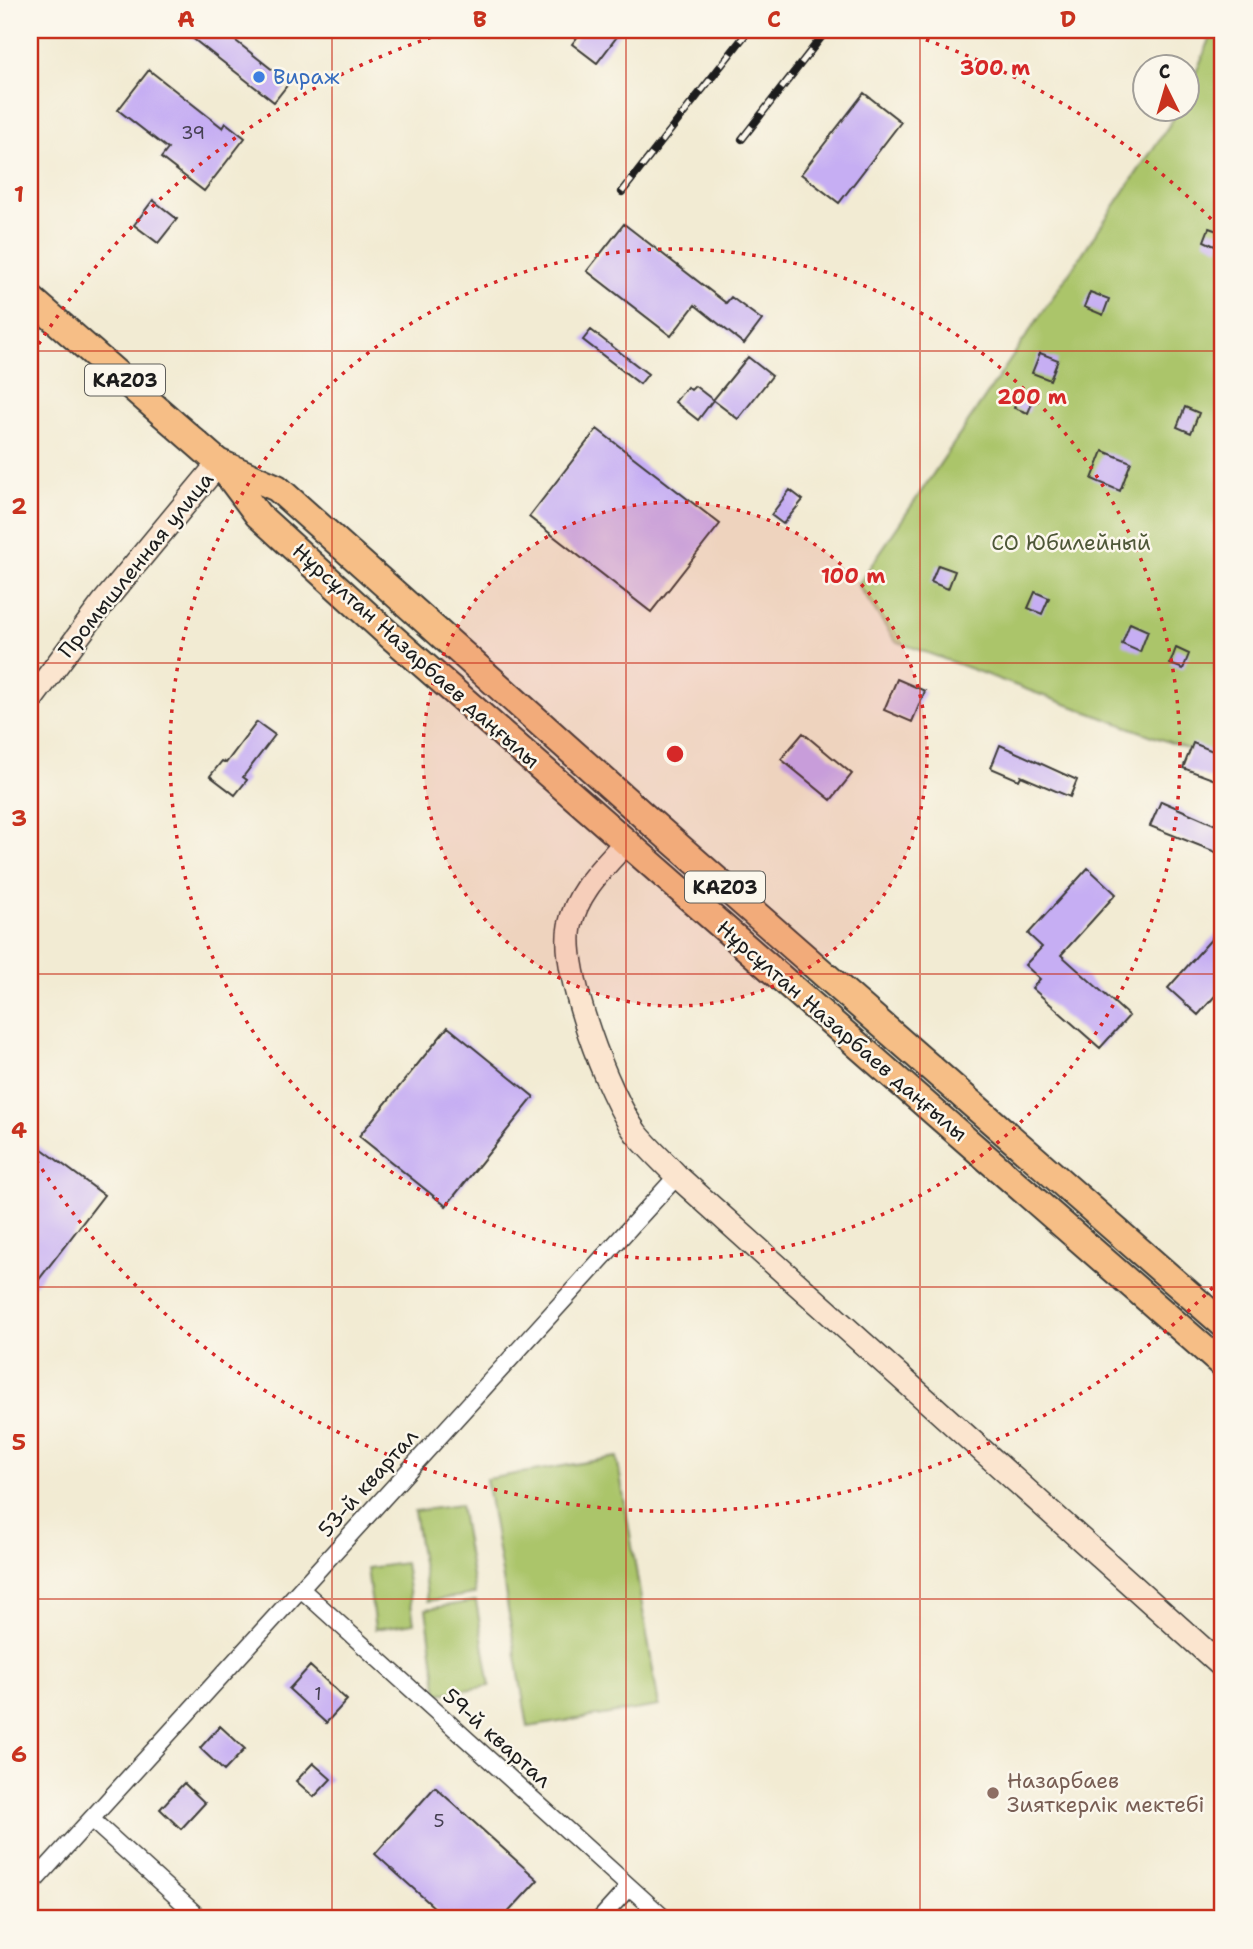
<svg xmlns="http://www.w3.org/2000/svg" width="1253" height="1949" font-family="'Shantell Sans',sans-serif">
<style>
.green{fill:#abc56b;stroke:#647044;stroke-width:2}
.building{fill:#c6aef3}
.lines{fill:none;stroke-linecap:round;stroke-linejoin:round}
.street-casing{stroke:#3c3b37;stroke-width:19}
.secondary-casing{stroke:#3c3b37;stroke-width:26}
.primary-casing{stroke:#3c3b37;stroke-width:30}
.street{stroke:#fff;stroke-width:16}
.secondary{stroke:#fbe5cf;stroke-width:23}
.primary{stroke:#f6be86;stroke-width:26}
.rail-casing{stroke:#1c1c1c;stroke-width:8}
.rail{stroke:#fbf7ec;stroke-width:5;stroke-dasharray:16;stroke-linecap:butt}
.grid{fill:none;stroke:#c8321e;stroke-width:2;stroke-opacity:0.55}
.ring{fill:none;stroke:#d62828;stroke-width:3.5;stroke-dasharray:3.5 7}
.shop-dot{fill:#3f7fe0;stroke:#fbf7ec;stroke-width:2.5}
.education-dot{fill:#8d6e63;stroke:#fbf7ec;stroke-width:2.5}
.labels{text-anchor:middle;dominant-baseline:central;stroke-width:5;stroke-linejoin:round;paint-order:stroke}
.number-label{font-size:18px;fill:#464052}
.shield{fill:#fbf7ec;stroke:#5f5e5a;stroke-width:2}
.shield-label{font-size:19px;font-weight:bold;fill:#1c1c1c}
.shop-label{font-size:21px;fill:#366cbe;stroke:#fbf7ec;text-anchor:start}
.park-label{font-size:21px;fill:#4e5738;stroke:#fbf7ec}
.street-label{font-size:21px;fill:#1c1c1c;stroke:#fbf7ec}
.education-label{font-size:21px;fill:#785e54;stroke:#fbf7ec;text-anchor:start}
.centre{fill:#d62828;stroke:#fbf7ec;stroke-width:3.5}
.ring-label{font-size:21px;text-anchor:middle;font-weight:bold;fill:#d62828;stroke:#fbf7ec;stroke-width:5;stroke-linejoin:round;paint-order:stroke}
.neatline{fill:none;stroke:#c8321e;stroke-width:2.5}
.grid-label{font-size:23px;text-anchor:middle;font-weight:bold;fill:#c8321e}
</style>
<rect width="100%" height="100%" fill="#fbf7ec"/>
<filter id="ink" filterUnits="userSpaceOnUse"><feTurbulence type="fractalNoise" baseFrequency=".0143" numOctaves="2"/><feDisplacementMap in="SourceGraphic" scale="14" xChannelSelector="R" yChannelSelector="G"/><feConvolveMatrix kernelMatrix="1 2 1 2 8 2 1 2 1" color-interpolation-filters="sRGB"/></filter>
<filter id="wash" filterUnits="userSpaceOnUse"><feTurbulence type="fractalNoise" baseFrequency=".00686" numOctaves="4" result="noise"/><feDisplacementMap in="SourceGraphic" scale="28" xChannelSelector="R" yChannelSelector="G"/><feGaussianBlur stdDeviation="1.57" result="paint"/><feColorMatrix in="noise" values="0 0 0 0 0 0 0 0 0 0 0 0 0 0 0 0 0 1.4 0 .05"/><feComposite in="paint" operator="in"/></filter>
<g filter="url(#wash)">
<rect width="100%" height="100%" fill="#f2ebd3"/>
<!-- green -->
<path class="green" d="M 1214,30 L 1223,30 L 1223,762 L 895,641 L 858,585 L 1180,109 L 1186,108 L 1187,93 Z
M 617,1457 L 659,1706 L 528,1727 L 486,1479 Z
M 460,1505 L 475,1594 L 428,1601 L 414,1511 Z
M 405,1563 L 414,1623 L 375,1629 L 367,1568 Z
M 476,1601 L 490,1686 L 438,1694 L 426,1609 Z"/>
<g id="blocks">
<!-- building -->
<path class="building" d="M 182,30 L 222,30 L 289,83 L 274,102 Z
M 583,30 L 622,30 L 597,63 L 572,44 Z
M 149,70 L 223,128 L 226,123 L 245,138 L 204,191 L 161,158 L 168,149 L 118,110 Z
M 864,93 L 901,122 L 839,203 L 801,174 Z
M 153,200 L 177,219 L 158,243 L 134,225 Z
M 624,224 L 726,303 L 731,297 L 762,320 L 744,344 L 695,305 L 671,336 L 587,271 Z
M 1209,228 L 1223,233 L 1219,248 L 1204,241 Z
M 1090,292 L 1109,299 L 1103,315 L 1084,307 Z
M 591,330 L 648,374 L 640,384 L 583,340 Z
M 1040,353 L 1058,360 L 1050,380 L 1032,373 Z
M 748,357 L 772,376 L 738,419 L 713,400 Z
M 695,386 L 713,400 L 698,420 L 675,402 L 687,387 L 691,390 Z
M 1019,395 L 1033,401 L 1028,413 L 1014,408 Z
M 1185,407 L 1199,413 L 1191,433 L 1177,427 Z
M 597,429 L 720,524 L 651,612 L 529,517 Z
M 1103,451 L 1131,462 L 1120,491 L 1092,479 Z
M 790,490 L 803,500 L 783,524 L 771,515 Z
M 938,565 L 955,571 L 948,589 L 931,582 Z
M 1035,592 L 1049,598 L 1042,614 L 1028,608 Z
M 1130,623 L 1148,631 L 1140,652 L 1122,644 Z
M 1176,648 L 1189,654 L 1183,669 L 1170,664 Z
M 897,679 L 925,691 L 912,722 L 884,710 Z
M 257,722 L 275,735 L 243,777 L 247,780 L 235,795 L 210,776 L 222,761 L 226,763 Z
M 803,733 L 852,774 L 831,800 L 781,759 Z
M 1193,743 L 1223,755 L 1215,780 L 1183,768 Z
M 1000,745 L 1077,780 L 1070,797 L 1021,776 L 1019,780 L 991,768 Z
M 1161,801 L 1223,828 L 1223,855 L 1150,826 Z
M 1088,868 L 1116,894 L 1061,955 L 1129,1016 L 1100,1048 L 1032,988 L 1040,979 L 1025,965 L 1042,947 L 1028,934 Z
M 1223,926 L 1223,987 L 1198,1015 L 1168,988 Z
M 448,1027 L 534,1097 L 446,1206 L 359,1136 Z
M 30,1140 L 104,1195 L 30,1291 Z
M 310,1666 L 347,1700 L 326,1723 L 289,1689 Z
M 220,1726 L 245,1749 L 224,1771 L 200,1748 Z
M 313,1763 L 331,1779 L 314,1797 L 296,1781 Z
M 184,1783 L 205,1803 L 181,1829 L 160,1809 Z
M 435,1787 L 538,1880 L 502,1919 L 447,1919 L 375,1854 Z"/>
</g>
</g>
<g filter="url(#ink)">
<use href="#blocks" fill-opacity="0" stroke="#3c3b37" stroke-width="2"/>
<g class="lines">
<defs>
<path id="street" d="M 301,1589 L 665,1919
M 91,1819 L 201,1919
M 30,1886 L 677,1176
M 600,1919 L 629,1887"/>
<path id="secondary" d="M 30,701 L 103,603 L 219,463
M 626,842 C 604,867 577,891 570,926 C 561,972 608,1095 636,1133 C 648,1148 664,1162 677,1176 L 1223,1667"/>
<path id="primary" d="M 30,298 L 219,463 L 258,515 L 385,631 L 1223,1365
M 220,463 L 277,488 L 645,817 L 1223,1324"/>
</defs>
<!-- street casing -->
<use href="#street" class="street-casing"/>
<!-- secondary casing -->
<use href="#secondary" class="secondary-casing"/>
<!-- primary casing -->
<use href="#primary" class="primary-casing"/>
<!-- street -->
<use href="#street" class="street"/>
<!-- secondary -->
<use href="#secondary" class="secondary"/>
<!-- primary -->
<use href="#primary" class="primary"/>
<defs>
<path id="rail" d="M 742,139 L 827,30
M 622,192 L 749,30"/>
</defs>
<!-- rail casing -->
<use href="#rail" class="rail-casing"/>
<!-- rail -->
<use href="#rail" class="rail"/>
</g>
</g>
<!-- grid -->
<path class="grid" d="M 332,30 L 332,1919M 626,30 L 626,1919M 920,30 L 920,1919M 30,351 L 1223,351M 30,663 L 1223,663M 30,974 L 1223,974M 30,1287 L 1223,1287M 30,1599 L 1223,1599"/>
<!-- distance rings -->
<circle cx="675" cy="754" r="252" fill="#d62828" fill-opacity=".12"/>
<g class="ring">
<circle cx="675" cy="754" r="252"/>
<circle cx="675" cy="754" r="505"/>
<path d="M1220 1280A757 757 0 0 1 33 1155M33 353A757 757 0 0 1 454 30M896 30A757 757 0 0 1 1220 228"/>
</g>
<!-- markers -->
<circle class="shop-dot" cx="259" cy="77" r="7"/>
<circle class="education-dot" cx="993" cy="1793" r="7"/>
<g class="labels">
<!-- number labels -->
<g class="number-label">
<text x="193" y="133">39</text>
<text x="318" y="1694">1</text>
<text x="439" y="1821">5</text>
</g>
<!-- shield labels -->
<g class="shield">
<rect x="85" y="364.5" width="80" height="31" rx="5"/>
<rect x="685" y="871.5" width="80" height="31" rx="5"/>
</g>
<g class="shield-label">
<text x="125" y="380">KАZ03</text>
<text x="725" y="887">KАZ03</text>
</g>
<!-- shop labels -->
<g class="shop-label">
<text x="273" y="77">Вираж</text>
</g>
<!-- park labels -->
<g class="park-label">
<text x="1071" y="543">СО Юбилейный</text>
</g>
<!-- street labels -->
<g class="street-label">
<text transform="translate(136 565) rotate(-51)">Промышленная улица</text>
<text transform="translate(416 656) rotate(42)">Нұрсұлтан Назарбаев даңғылы</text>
<text transform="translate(842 1031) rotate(41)">Нұрсұлтан Назарбаев даңғылы</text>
<text transform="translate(368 1483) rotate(-48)">53-й квартал</text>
<text transform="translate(497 1738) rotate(42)">59-й квартал</text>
</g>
<!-- education labels -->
<g class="education-label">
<text x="1007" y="1781">Назарбаев<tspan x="1007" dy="24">Зияткерлік мектебі</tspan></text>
</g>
</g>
<circle cx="675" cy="754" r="10" class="centre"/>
<g class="ring-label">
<text x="995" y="75">300 m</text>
<text x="1032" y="404">200 m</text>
<text x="853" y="583">100 m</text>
</g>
<!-- margin -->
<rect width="1253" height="1949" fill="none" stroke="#fbf7ec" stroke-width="77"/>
<!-- north arrow -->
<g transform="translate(1166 88) rotate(355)"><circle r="33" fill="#fbf7ec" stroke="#a29f99" stroke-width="2"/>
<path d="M0-5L12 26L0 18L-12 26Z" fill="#c8321e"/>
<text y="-10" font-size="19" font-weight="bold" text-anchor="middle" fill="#1c1c1c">С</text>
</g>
<rect x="38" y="38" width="1176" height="1872" class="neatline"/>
<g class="grid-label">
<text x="186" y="27">A</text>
<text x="480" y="27">B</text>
<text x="774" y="27">C</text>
<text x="1068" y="27">D</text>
<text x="19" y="202">1</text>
<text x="19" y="514">2</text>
<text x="19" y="826">3</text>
<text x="19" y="1138">4</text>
<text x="19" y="1450">5</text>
<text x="19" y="1762">6</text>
</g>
</svg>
